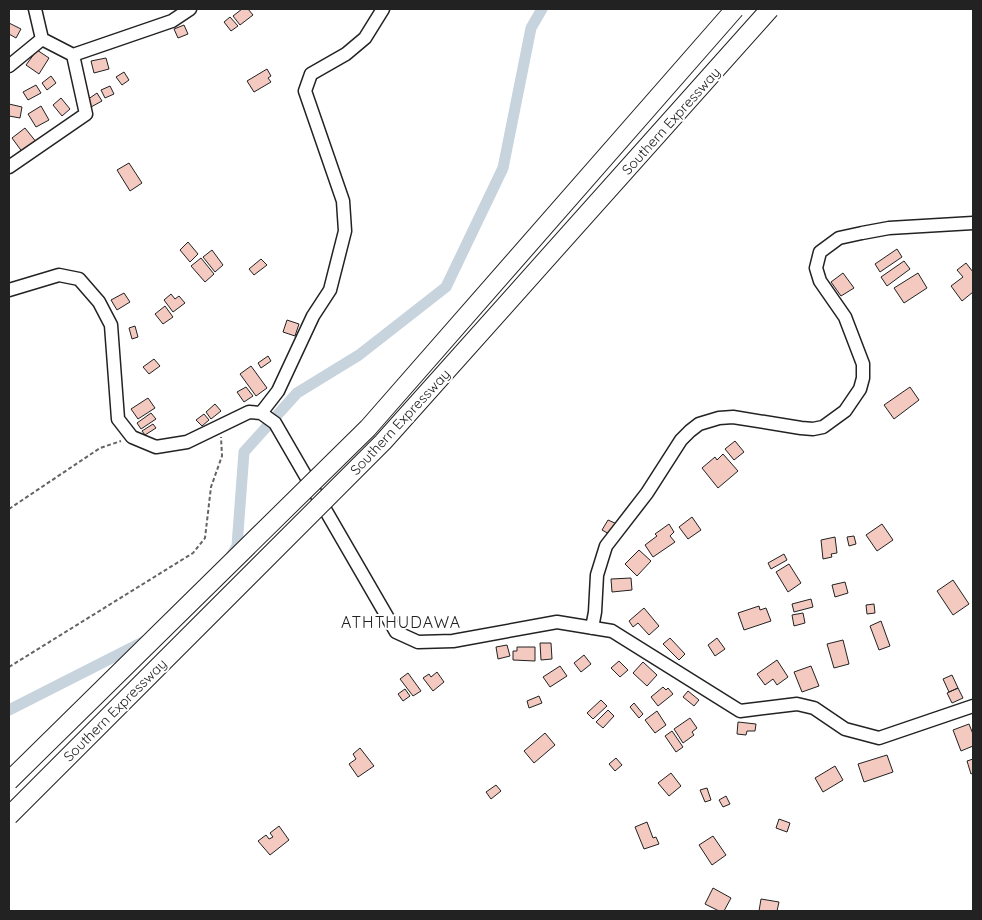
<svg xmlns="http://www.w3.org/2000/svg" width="982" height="920" font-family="Quicksand,sans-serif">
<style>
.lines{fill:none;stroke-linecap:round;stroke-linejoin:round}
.canal{stroke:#c7d3dd;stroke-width:11}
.building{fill:#f3c9c0;stroke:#222}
.minor-casing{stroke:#222;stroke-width:15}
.path{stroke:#646464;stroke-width:2;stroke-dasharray:4 2.5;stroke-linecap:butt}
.minor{stroke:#fff;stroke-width:12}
.highway-bridge-casing{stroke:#222;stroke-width:20;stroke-linecap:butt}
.highway-bridge{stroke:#fff;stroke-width:18}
.labels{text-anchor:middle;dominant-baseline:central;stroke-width:4;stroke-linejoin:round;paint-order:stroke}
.street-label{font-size:14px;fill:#222;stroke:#fff}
.quarter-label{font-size:16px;letter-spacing:1px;fill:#222;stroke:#fff}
</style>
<rect width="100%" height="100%" fill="#fff"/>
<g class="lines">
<!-- canal -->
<path class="canal" d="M 231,556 L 237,546 L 244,452 L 297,393 L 359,355 L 446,287 L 503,168 L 531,28 L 542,9
M 9,710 L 145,641"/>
</g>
<!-- building -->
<path class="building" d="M 242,9 L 248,9 L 253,15 L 240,25 L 233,16 Z
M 230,17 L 238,26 L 231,31 L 224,22 Z
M 9,23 L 21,29 L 16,38 L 9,34 Z
M 184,25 L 188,34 L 178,38 L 174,29 Z
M 37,50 L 49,58 L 39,74 L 26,65 Z
M 106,58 L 109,69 L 94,73 L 91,61 Z
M 267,69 L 271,76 L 268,78 L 271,82 L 254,92 L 247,81 Z
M 124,72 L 129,80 L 122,85 L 116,77 Z
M 51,76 L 56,83 L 47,90 L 42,83 Z
M 36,85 L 41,93 L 28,100 L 23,92 Z
M 110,86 L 114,94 L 105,98 L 101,90 Z
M 97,93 L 102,101 L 91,107 L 87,100 Z
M 61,98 L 70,109 L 62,116 L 53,105 Z
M 9,104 L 22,107 L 20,118 L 9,116 Z
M 41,106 L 49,120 L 36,127 L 28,114 Z
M 25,128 L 37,143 L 23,153 L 12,138 Z
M 129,163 L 142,183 L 130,191 L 117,170 Z
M 188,242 L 198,254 L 190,262 L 180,250 Z
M 897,249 L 902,257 L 880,272 L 875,264 Z
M 212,250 L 223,265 L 215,272 L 203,257 Z
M 201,258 L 214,274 L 205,282 L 191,266 Z
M 261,259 L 267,265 L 254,275 L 249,269 Z
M 904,261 L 910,269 L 887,286 L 881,277 Z
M 966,263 L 973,272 L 973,292 L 962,301 L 951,286 L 963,277 L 957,270 Z
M 843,273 L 854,288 L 841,296 L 831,282 Z
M 918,273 L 927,288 L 904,303 L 894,288 Z
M 124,293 L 130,302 L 117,310 L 111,300 Z
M 171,294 L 175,299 L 179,296 L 185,303 L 173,312 L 164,300 Z
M 165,306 L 173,317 L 163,324 L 155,314 Z
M 287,320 L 299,324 L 295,336 L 283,332 Z
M 135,326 L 138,337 L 132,339 L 129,328 Z
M 268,356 L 271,361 L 261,368 L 258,363 Z
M 154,359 L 160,366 L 149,374 L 143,367 Z
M 251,366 L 267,388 L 256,396 L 240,374 Z
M 246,387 L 253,396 L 244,402 L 237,392 Z
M 910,387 L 919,400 L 894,419 L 884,405 Z
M 148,398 L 155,408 L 138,419 L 131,409 Z
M 215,404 L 221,411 L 211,419 L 206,412 Z
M 151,413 L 156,419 L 141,429 L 137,423 Z
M 204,414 L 209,420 L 202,426 L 196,420 Z
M 153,424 L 156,428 L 145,435 L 142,431 Z
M 735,441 L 744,452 L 734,460 L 725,449 Z
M 723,454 L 738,471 L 718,488 L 702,468 L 715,457 L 717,460 Z
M 692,517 L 701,530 L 688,539 L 679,527 Z
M 608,520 L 617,524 L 611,535 L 602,530 Z
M 669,524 L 674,532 L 670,536 L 675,542 L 653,557 L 645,545 L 657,536 L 655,534 Z
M 882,524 L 893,540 L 877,551 L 866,535 Z
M 854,536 L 856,544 L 849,546 L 847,537 Z
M 835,537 L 837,553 L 831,554 L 832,557 L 823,559 L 821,540 Z
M 639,550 L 651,561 L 637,576 L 625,564 Z
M 784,554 L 787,560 L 771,569 L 768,563 Z
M 789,564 L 801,583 L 788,592 L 776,572 Z
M 631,578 L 632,590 L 612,592 L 611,579 Z
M 953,580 L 969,604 L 953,615 L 937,591 Z
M 845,582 L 848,593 L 835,597 L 832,585 Z
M 811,599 L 813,607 L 794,612 L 792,604 Z
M 874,604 L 875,613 L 867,614 L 866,605 Z
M 759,606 L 760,610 L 766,608 L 771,621 L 744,630 L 738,613 Z
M 644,608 L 659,626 L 649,635 L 638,623 L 633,627 L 629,621 Z
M 803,613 L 805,623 L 794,626 L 792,615 Z
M 881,621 L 890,646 L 879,650 L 870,626 Z
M 670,638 L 685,654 L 679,660 L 663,644 Z
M 717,638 L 725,649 L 715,656 L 708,645 Z
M 843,640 L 849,664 L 834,668 L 827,644 Z
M 540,643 L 551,643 L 552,659 L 541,660 Z
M 507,645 L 510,656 L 498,659 L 496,647 Z
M 517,647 L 535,647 L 535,661 L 513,660 L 513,651 L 517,651 Z
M 584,655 L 591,664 L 581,672 L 574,663 Z
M 777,660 L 788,677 L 777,685 L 773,679 L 765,685 L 757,674 Z
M 619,661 L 628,670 L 620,677 L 611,668 Z
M 643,662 L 657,675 L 647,686 L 633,673 Z
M 560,666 L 567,676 L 550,687 L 543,677 Z
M 811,666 L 819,686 L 802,692 L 794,672 Z
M 437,672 L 444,682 L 433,691 L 423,678 L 429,674 L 431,677 Z
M 408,673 L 421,691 L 413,696 L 400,679 Z
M 952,675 L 958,688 L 949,692 L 943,679 Z
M 663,687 L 666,690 L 668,688 L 673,694 L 658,706 L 651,697 Z
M 958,688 L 963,698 L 952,703 L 947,693 Z
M 405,689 L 410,696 L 403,701 L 398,694 Z
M 688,691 L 699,700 L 694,706 L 683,697 Z
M 539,696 L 542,703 L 529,708 L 527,701 Z
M 601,700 L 607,706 L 593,719 L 587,713 Z
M 634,703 L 643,714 L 639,718 L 630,707 Z
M 608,710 L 614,716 L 603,728 L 596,722 Z
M 657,711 L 666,725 L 655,733 L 645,720 Z
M 690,718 L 697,728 L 692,732 L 694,735 L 683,743 L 674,729 Z
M 738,722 L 756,724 L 755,731 L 747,731 L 746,735 L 737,734 Z
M 969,724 L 973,734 L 973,746 L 961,751 L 953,730 Z
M 672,731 L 683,747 L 676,752 L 665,736 Z
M 545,733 L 555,745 L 534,763 L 524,751 Z
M 360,748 L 374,766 L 358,777 L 349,764 L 356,759 L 353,754 Z
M 887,755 L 893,772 L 864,782 L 858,764 Z
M 616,758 L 622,765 L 615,771 L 609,764 Z
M 973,759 L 973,773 L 971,774 L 967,761 Z
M 835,766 L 843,780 L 823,792 L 815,778 Z
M 671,773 L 681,786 L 669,796 L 658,783 Z
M 496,785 L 501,791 L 491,799 L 486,792 Z
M 707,788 L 711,800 L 705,802 L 700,790 Z
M 726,796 L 730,804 L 723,807 L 719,800 Z
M 779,819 L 790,823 L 787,832 L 776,828 Z
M 647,822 L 653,838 L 656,837 L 659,844 L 644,849 L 635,827 Z
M 279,826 L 289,840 L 270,855 L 258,841 L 266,835 L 269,839 L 273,837 L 270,833 Z
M 713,836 L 726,855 L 712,865 L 699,845 Z
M 713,888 L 731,898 L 724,911 L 719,911 L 705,904 Z
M 761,899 L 779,902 L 777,911 L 759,911 Z"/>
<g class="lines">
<defs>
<path id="minor" d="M 35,9 L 42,39 L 73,55 L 172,21 L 190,9
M 9,66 L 42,39
M 9,167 L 86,114 L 73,55
M 9,290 L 59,275 L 79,279 L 99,302 L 111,325 L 118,419 L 132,437 L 156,447 L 187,442 L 249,412 L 261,413 L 275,423 L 396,632 L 418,642 L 453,641 L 557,622 L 612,631 L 740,711 L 797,704 L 814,708 L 845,729 L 879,738 L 973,706
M 261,413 L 278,391 L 313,316 L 330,290 L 345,231 L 343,201 L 305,91 L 311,74 L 346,54 L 365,38 L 383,9
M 592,628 L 595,612 L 597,575 L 606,546 L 647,493 L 681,440 L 690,431 L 699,424 L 719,418 L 733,417 L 801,428 L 813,429 L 823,427 L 845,411 L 860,389 L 863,378 L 863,364 L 845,317 L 820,281 L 816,268 L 820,252 L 839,238 L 862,233 L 889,228 L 973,223"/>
</defs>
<!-- minor casing -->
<use href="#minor" class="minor-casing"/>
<!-- path -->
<path class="path" d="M 9,509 L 100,448 L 121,441
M 9,667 L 193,553 L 205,538 L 211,487 L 222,456 L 221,437"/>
<!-- minor -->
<use href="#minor" class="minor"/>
<defs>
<path id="highway-bridge" d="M 9,781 L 368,428 L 735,9
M 9,816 L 383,442 L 770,9"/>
</defs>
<!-- highway-bridge casing -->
<use href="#highway-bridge" class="highway-bridge-casing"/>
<!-- highway-bridge -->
<use href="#highway-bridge" class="highway-bridge"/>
</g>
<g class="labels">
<!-- street labels -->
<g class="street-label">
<text transform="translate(671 121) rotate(-48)">Southern Expressway</text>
<text transform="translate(400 422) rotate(-47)">Southern Expressway</text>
<text transform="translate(115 710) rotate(-45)">Southern Expressway</text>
</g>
<!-- quarter labels -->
<g class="quarter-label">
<text x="401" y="622">ATHTHUDAWA</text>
</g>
</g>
<!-- border -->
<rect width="982" height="920" fill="none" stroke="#222222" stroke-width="20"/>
</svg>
